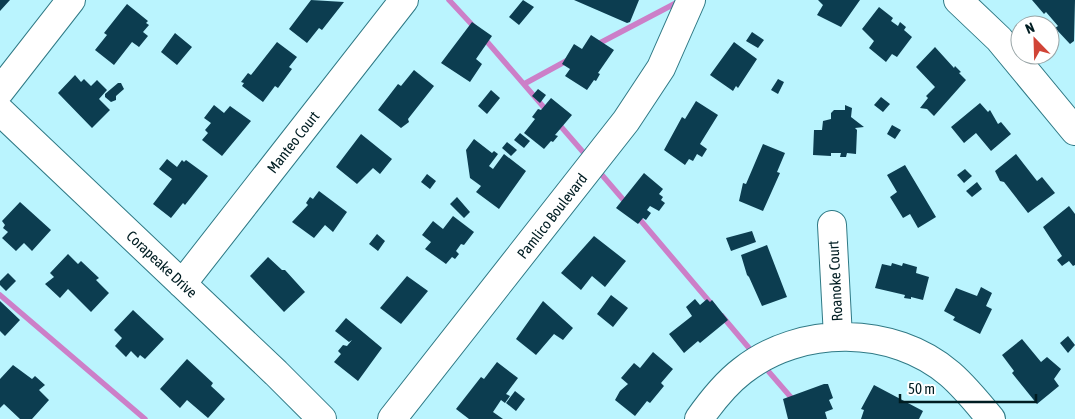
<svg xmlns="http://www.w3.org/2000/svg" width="1075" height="419" font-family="'Asap Condensed',sans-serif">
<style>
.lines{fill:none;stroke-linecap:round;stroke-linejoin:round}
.stream{stroke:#cc7fc8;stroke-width:5.5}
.building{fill:#0c3d50}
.minor-casing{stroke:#2f7985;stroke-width:30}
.minor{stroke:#fff;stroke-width:28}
.labels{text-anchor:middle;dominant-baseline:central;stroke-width:5;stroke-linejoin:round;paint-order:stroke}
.street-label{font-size:15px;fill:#001d22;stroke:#fff}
</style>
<rect width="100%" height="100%" fill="#baf4fe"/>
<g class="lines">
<!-- stream -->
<path class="stream" d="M 449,0 L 475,28
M 483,37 L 547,111
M 596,45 L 676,3
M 524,84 L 568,60
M 557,122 L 583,152
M 602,175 L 627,204
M 636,215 L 714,307
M 0,295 L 145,419
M 722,316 L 749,348
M 769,372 L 795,402"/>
</g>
<!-- building -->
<path class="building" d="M 0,0 L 10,0 L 0,11 Z
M 311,0 L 344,2 L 322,30 L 319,28 L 307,43 L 289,29 Z
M 523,0 L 534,7 L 519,25 L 509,17 Z
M 574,0 L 639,0 L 630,22 L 627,23 Z
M 818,0 L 860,0 L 841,27 L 817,15 L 823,5 Z
M 1032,0 L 1075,0 L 1074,41 L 1070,44 L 1055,28 L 1058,26 L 1046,12 L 1044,14 Z
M 127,4 L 148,21 L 146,23 L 149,25 L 143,32 L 148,36 L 139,47 L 132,42 L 114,65 L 95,50 L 107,35 L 104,33 Z
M 879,7 L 893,18 L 891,21 L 898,26 L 900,22 L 906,27 L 904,30 L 912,37 L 897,57 L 892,54 L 886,62 L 869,48 L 874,41 L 862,29 Z
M 472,22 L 492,36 L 476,59 L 482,64 L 470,82 L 441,63 Z
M 752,32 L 764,40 L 758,48 L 746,41 Z
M 175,33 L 192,47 L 177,65 L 161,52 Z
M 591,35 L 614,50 L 598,73 L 600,74 L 596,81 L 594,80 L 587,90 L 565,76 L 570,69 L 562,64 L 574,44 L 582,49 Z
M 277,42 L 297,57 L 289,67 L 292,69 L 278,88 L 275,86 L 263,102 L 242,86 L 244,83 L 241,82 L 248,73 L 251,75 Z
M 734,42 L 757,59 L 738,88 L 736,86 L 733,91 L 710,75 Z
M 935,47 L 954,68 L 955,66 L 961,72 L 959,73 L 966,80 L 934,116 L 927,109 L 920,108 L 928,98 L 926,96 L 935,87 L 916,67 Z
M 414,70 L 434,86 L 408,119 L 409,122 L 401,128 L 378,110 L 398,84 L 401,86 Z
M 75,75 L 81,82 L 84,79 L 91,86 L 97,80 L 107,90 L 99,99 L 110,110 L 92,128 L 58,93 Z
M 778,79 L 784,82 L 778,94 L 771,90 Z
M 118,83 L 121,83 L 124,89 L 116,96 L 116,100 L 111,102 L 105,97 L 105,94 Z
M 538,89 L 546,95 L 540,103 L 532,96 Z
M 491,90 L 500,98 L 487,114 L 478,106 Z
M 881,97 L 890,104 L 883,112 L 874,105 Z
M 551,98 L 572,115 L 555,135 L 558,136 L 553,142 L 551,141 L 544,149 L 524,133 L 535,119 L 532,117 L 538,109 L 541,110 Z
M 696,101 L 718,115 L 700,144 L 707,149 L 702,157 L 697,154 L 693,161 L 689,159 L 685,165 L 664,150 L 682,117 L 685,119 Z
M 980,103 L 988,112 L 990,110 L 998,124 L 1001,122 L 1011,134 L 991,151 L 976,133 L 964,143 L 951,127 Z
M 214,105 L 224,113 L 230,106 L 251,121 L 222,156 L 202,140 L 208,133 L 205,130 L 211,123 L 204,118 Z
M 845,105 L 852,108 L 851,117 L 864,127 L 855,128 L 857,130 L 856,154 L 847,153 L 846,157 L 840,157 L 841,153 L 831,153 L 831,156 L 813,155 L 814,130 L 822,130 L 823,121 L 831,119 L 831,113 L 834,110 L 845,110 Z
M 892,125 L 901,130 L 895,139 L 887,134 Z
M 520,133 L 530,141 L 524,148 L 514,140 Z
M 361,134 L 392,159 L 380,174 L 373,168 L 357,184 L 336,167 Z
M 474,139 L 492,153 L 494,151 L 498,154 L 489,166 L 493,169 L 504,154 L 526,171 L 499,209 L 476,192 L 481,186 L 470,178 L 466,150 Z
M 507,142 L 517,150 L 511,156 L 502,148 Z
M 763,144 L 785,153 L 777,172 L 780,173 L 763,211 L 739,201 L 743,183 L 746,184 Z
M 1016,154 L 1037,181 L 1042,177 L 1055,193 L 1028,213 L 1004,182 L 1000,181 L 995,171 Z
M 167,159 L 177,167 L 182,160 L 184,162 L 186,160 L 208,176 L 185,205 L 183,203 L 171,218 L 153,204 L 172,179 L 159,169 Z
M 905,165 L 936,217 L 918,228 L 910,214 L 903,218 L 890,197 L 897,192 L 887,175 Z
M 965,169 L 972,176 L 964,183 L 957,175 Z
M 644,173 L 663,189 L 659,194 L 663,197 L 661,200 L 665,203 L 659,211 L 650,206 L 647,210 L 651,213 L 646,220 L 643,218 L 638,224 L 616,208 Z
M 427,174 L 436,181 L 430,189 L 421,182 Z
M 977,182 L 982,189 L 972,197 L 966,191 Z
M 319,191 L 347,212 L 333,232 L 325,225 L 314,238 L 292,222 L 308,205 L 306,203 L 310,197 L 313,199 Z
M 457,197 L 470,212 L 464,218 L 450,204 Z
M 20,202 L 51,230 L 32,251 L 24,243 L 16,251 L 2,238 L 8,232 L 3,228 L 5,225 L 2,221 Z
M 1069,206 L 1075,214 L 1075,265 L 1073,266 L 1069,261 L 1062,266 L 1057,260 L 1062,256 L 1043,227 Z
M 453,216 L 474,232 L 464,245 L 461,244 L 456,251 L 459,254 L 455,259 L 452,257 L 446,264 L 425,249 L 431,242 L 422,235 L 433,221 L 443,229 Z
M 752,231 L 756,242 L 731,251 L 726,238 Z
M 377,234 L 385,241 L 378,251 L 369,244 Z
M 594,236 L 626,261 L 605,287 L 592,276 L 581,290 L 561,273 Z
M 767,245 L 787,297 L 762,306 L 749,277 L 747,275 L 741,255 Z
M 68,254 L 78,264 L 81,261 L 99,278 L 96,280 L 109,293 L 91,312 L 68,289 L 60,298 L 45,284 L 54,277 L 50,273 Z
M 268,257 L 282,270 L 285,270 L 305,292 L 284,312 L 250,276 Z
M 892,263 L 902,266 L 903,263 L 917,267 L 916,273 L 929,277 L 923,300 L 911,297 L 911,299 L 904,298 L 905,295 L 875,288 L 882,264 L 891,266 Z
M 8,273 L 16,281 L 6,291 L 0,285 L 0,281 Z
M 407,276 L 428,291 L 401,324 L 380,308 Z
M 981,287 L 992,293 L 986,306 L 992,309 L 980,334 L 953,320 L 955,317 L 944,311 L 956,288 L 977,296 Z
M 611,295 L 628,308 L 613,327 L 597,314 Z
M 695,299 L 700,305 L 707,299 L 710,302 L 712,300 L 728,320 L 700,343 L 698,341 L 684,353 L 669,334 L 692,316 L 686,307 Z
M 0,301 L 20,320 L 5,336 L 0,331 Z
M 543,301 L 573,328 L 563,340 L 554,334 L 536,355 L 516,339 Z
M 133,310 L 164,339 L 145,359 L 140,355 L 138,358 L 131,351 L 126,357 L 115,346 L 122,338 L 114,330 Z
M 346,318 L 382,348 L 358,381 L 334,362 L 341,354 L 338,351 L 343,345 L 347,346 L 352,340 L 349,342 L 335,331 Z
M 1068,336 L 1075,345 L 1068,353 L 1060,343 Z
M 1022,339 L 1041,362 L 1047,357 L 1061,369 L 1054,379 L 1059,386 L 1037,404 L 1012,373 L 1014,371 L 1002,355 Z
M 653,352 L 673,369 L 661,383 L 664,386 L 650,403 L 647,401 L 635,416 L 615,400 L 620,391 L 628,384 L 621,378 L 634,363 L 640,368 Z
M 187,359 L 213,383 L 211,386 L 225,399 L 208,418 L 187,400 L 180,408 L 160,389 Z
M 497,362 L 518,378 L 506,394 L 510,396 L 505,403 L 501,400 L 493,412 L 503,419 L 469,419 L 456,409 L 481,377 L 484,379 Z
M 13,365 L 32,379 L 35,376 L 45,385 L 39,390 L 49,400 L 32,419 L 20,419 L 4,404 L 0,408 L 0,379 Z
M 824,384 L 828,384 L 833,398 L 829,400 L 833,409 L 825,412 L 827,419 L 788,419 L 783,399 Z
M 874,385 L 923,411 L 919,419 L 861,419 L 864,410 L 861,409 Z
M 515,391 L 525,399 L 516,411 L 506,403 Z"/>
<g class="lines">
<defs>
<path id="minor" d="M 958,0 L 999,39 L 1075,131
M 0,91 L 71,0
M 0,111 L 276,373 L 322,419
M 832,225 L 838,337
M 182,284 L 404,0
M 392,419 L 626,121 L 661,68 L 691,0
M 699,419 C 711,402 725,384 742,371 C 800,325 893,325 950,374 C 965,387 978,403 991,419"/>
</defs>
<!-- minor casing -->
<use href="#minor" class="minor-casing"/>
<!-- minor -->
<use href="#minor" class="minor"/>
</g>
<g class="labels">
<!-- street labels -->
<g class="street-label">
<text transform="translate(293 142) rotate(-52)">Manteo Court</text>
<text transform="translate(552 216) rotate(-52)">Pamlico Boulevard</text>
<text transform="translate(162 264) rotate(43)">Corapeake Drive</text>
<text transform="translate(835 281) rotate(-93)">Roanoke Court</text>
</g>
</g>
<!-- north arrow -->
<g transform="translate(1035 40) rotate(337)"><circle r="24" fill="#ffffff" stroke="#99a5a7"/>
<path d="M0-4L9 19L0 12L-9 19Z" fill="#d14437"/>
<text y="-8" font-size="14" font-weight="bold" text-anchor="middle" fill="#001d22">N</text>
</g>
<!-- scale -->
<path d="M900 394v8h136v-8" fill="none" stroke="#001d22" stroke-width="2.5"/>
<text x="908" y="394" font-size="15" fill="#001d22" stroke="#ffffff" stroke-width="4" paint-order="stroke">50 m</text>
</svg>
